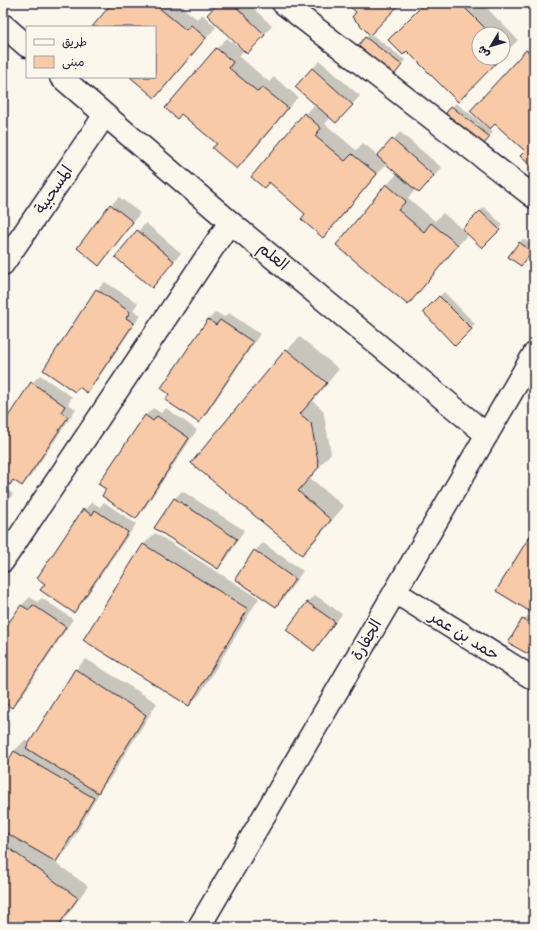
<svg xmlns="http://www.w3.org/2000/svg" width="537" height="930" font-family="Mynerve,'Playpen Sans Arabic',sans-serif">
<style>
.shadow{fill:#0003}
.building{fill:#f9caa8;stroke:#22223b}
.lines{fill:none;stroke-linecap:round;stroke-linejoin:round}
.street-casing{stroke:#22223b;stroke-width:25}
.street{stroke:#fbf7ec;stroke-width:22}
.labels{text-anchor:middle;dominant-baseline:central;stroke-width:3.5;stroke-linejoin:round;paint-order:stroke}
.street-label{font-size:16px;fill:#22223b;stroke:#fbf7ec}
</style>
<rect width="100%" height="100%" fill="#fbf7ec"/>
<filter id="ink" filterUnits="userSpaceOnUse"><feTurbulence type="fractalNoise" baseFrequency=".025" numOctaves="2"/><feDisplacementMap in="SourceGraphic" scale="8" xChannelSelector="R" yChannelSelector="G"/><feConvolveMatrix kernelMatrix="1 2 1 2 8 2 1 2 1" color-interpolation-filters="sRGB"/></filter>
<g filter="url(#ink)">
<!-- shadow -->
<path class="shadow" d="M 114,3 L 177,3 L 197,19 L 202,14 L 216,27 L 166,86 L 155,97 L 132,77 L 155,77 L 155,27 L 94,27 Z
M 220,3 L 248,3 L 272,26 L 255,45 L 244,50 L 239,56 L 269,82 L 274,77 L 298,97 L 248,157 L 237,168 L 218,143 L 216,49 L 227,38 L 241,49 L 242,47 Z
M 348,3 L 400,3 L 370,33 L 405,60 L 394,75 L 355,52 L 370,33 L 357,12 Z
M 427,3 L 482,3 L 518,40 L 503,55 L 503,34 L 479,34 L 479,58 L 500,58 L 458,100 Z
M 534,43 L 534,168 L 526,151 L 526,51 Z
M 320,61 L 360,96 L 344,114 L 331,117 L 325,124 L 356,150 L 363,143 L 379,156 L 400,132 L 442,168 L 419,192 L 416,189 L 408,198 L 435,221 L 443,213 L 463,230 L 484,207 L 503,225 L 482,247 L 468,234 L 418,293 L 408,304 L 387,185 L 398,173 L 387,163 L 334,226 L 323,236 L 307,213 L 269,181 L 252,177 L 305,114 L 316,104 L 312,69 Z
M 456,103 L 493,132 L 482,146 L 452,107 Z
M 119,197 L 140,213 L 107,256 L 99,264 L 111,205 Z
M 146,223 L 181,253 L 152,287 L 138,231 Z
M 523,239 L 534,246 L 534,249 L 521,265 L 519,243 Z
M 105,282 L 138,303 L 133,310 L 141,315 L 95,383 L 87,391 L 80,386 L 44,369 L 97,290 Z
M 444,292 L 475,324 L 455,344 L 424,312 Z
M 216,312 L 224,317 L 229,313 L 260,334 L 207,413 L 199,421 L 208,320 Z
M 300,337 L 339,369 L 313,401 L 323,410 L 331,453 L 310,478 L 344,506 L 315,541 L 302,554 L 193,463 L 287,350 Z
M 40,375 L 72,397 L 68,404 L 76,409 L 30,477 L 22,485 L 14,480 L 10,484 L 9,484 L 5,489 L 13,494 L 3,509 L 3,426 L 32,383 Z
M 153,408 L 161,413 L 166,408 L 197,430 L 144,509 L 136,517 L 145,416 Z
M 182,491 L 244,530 L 226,560 L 218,568 L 174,499 Z
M 92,502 L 100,507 L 104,502 L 136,524 L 82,603 L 74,611 L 46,583 L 84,510 Z
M 155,533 L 259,598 L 200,694 L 189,705 L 85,640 L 144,544 Z
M 263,543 L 303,571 L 284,598 L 276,606 L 255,551 Z
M 315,595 L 342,614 L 322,641 L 314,649 L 307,603 Z
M 30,597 L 37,602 L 42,598 L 73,619 L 20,699 L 12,707 L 3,701 L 3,633 L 22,605 Z
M 527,616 L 534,619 L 534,646 L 528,653 L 523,620 Z
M 86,659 L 157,703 L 109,780 L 103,786 L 67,850 L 56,861 L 51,858 L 50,859 L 88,886 L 59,927 L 3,927 L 3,771 L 14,751 L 25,740 L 30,743 L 75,670 Z
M 3,711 L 10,716 L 3,727 Z"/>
<!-- building -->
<path class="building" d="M 112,3 L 153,3 L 186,30 L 191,25 L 206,38 L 155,98 L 130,77 L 155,77 L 155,27 L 92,27 Z
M 218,3 L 232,3 L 265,35 L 247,54 L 207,15 Z
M 294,3 L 317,3 L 308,14 Z
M 346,3 L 401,3 L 370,35 L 352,17 L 356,12 Z
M 425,3 L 460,3 L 491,34 L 479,34 L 479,58 L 501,58 L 458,102 L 407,51 L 403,55 L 388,40 Z
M 365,37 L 402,65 L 390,80 L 353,52 Z
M 503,46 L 508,51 L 503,56 Z
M 216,48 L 233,62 L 229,68 L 258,92 L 262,87 L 288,108 L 237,169 L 212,148 L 217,144 L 181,114 L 177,119 L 165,108 Z
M 526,50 L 534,58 L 534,169 L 520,156 L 525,151 L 495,124 L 490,129 L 470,111 Z
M 312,68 L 353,105 L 336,123 L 295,87 Z
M 451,106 L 490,137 L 478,151 L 440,122 Z
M 304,113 L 321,128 L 315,136 L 345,161 L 352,154 L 377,174 L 323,238 L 301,219 L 305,214 L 269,182 L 264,188 L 251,177 Z
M 392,139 L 434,176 L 419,193 L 377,156 Z
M 386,184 L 406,201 L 398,210 L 424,232 L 431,223 L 458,245 L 408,305 L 336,245 Z
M 110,204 L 133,222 L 99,266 L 77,248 Z
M 480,211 L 500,230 L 482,248 L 462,229 Z
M 137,230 L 174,261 L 152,288 L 115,257 Z
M 519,242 L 532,252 L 521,266 L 508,257 Z
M 96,289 L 130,312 L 126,318 L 134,323 L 87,393 L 79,387 L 75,392 L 43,370 Z
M 439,296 L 472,329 L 455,346 L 423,312 Z
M 208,319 L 216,325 L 220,320 L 253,342 L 199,423 L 165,400 L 169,394 L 161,388 Z
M 286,349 L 327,383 L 300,414 L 311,423 L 319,467 L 298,491 L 331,520 L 302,555 L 191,463 Z
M 31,382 L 65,406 L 61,412 L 68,417 L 22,486 L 13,480 L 10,485 L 3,481 L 3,424 Z
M 145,415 L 153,421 L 157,416 L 189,438 L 136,519 L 102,496 L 106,489 L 98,484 Z
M 174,498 L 237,539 L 218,569 L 154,528 Z
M 83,509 L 92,515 L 95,510 L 128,532 L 74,613 L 40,590 L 45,584 L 37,578 Z
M 531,534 L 534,536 L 534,614 L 496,591 Z
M 143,544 L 248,609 L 189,706 L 83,640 Z
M 254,550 L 295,579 L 276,607 L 235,579 Z
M 307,602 L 335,622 L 314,651 L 286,630 Z
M 21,605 L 29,610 L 33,605 L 66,627 L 12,708 L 3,702 L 3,631 Z
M 522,619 L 534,625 L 534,644 L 528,654 L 508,643 Z
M 75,669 L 146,715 L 98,793 L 26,748 Z
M 14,751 L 94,798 L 56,862 L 3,831 L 3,769 Z
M 3,844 L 78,898 L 57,927 L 3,927 Z"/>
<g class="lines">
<defs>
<path id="street" d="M 283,3 L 534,197
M 3,25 L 27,46
M 61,77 L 230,222 L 487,435
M 3,264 L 105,115
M 3,561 L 230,222
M 395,592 L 534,679
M 199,927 L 534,354"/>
</defs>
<!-- street casing -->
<use href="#street" class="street-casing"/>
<!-- street -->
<use href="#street" class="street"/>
</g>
</g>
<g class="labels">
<!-- street labels -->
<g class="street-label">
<text transform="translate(54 190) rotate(-56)">المسحبية</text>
<text transform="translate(273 257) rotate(40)">العلم</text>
<text transform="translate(464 636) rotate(32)">حمد بن عمر</text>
<text transform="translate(367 640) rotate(-60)">الجفارة</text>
</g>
</g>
<!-- margin -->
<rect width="537" height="930" fill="none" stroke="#fbf7ec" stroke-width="16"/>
<rect x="8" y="8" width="521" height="914" fill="none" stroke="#22223b" stroke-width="1.5" filter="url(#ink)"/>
<!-- legend -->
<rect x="26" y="26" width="130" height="52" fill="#fbf7ec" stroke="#a4a2a5"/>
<rect x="34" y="39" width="20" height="6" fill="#fbf7ec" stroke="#a4a2a5"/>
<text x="62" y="46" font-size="12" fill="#22223b">طريق</text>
<rect x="34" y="56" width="20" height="12" fill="#f9caa8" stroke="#a4a2a5"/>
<text x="62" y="66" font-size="12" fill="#22223b">مبنى</text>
<!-- north arrow -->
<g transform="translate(491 46) rotate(232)"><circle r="19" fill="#fbf7ec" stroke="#a4a2a5"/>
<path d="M0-3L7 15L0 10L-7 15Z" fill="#22223b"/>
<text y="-6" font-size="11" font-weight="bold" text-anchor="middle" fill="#22223b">ش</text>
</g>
</svg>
